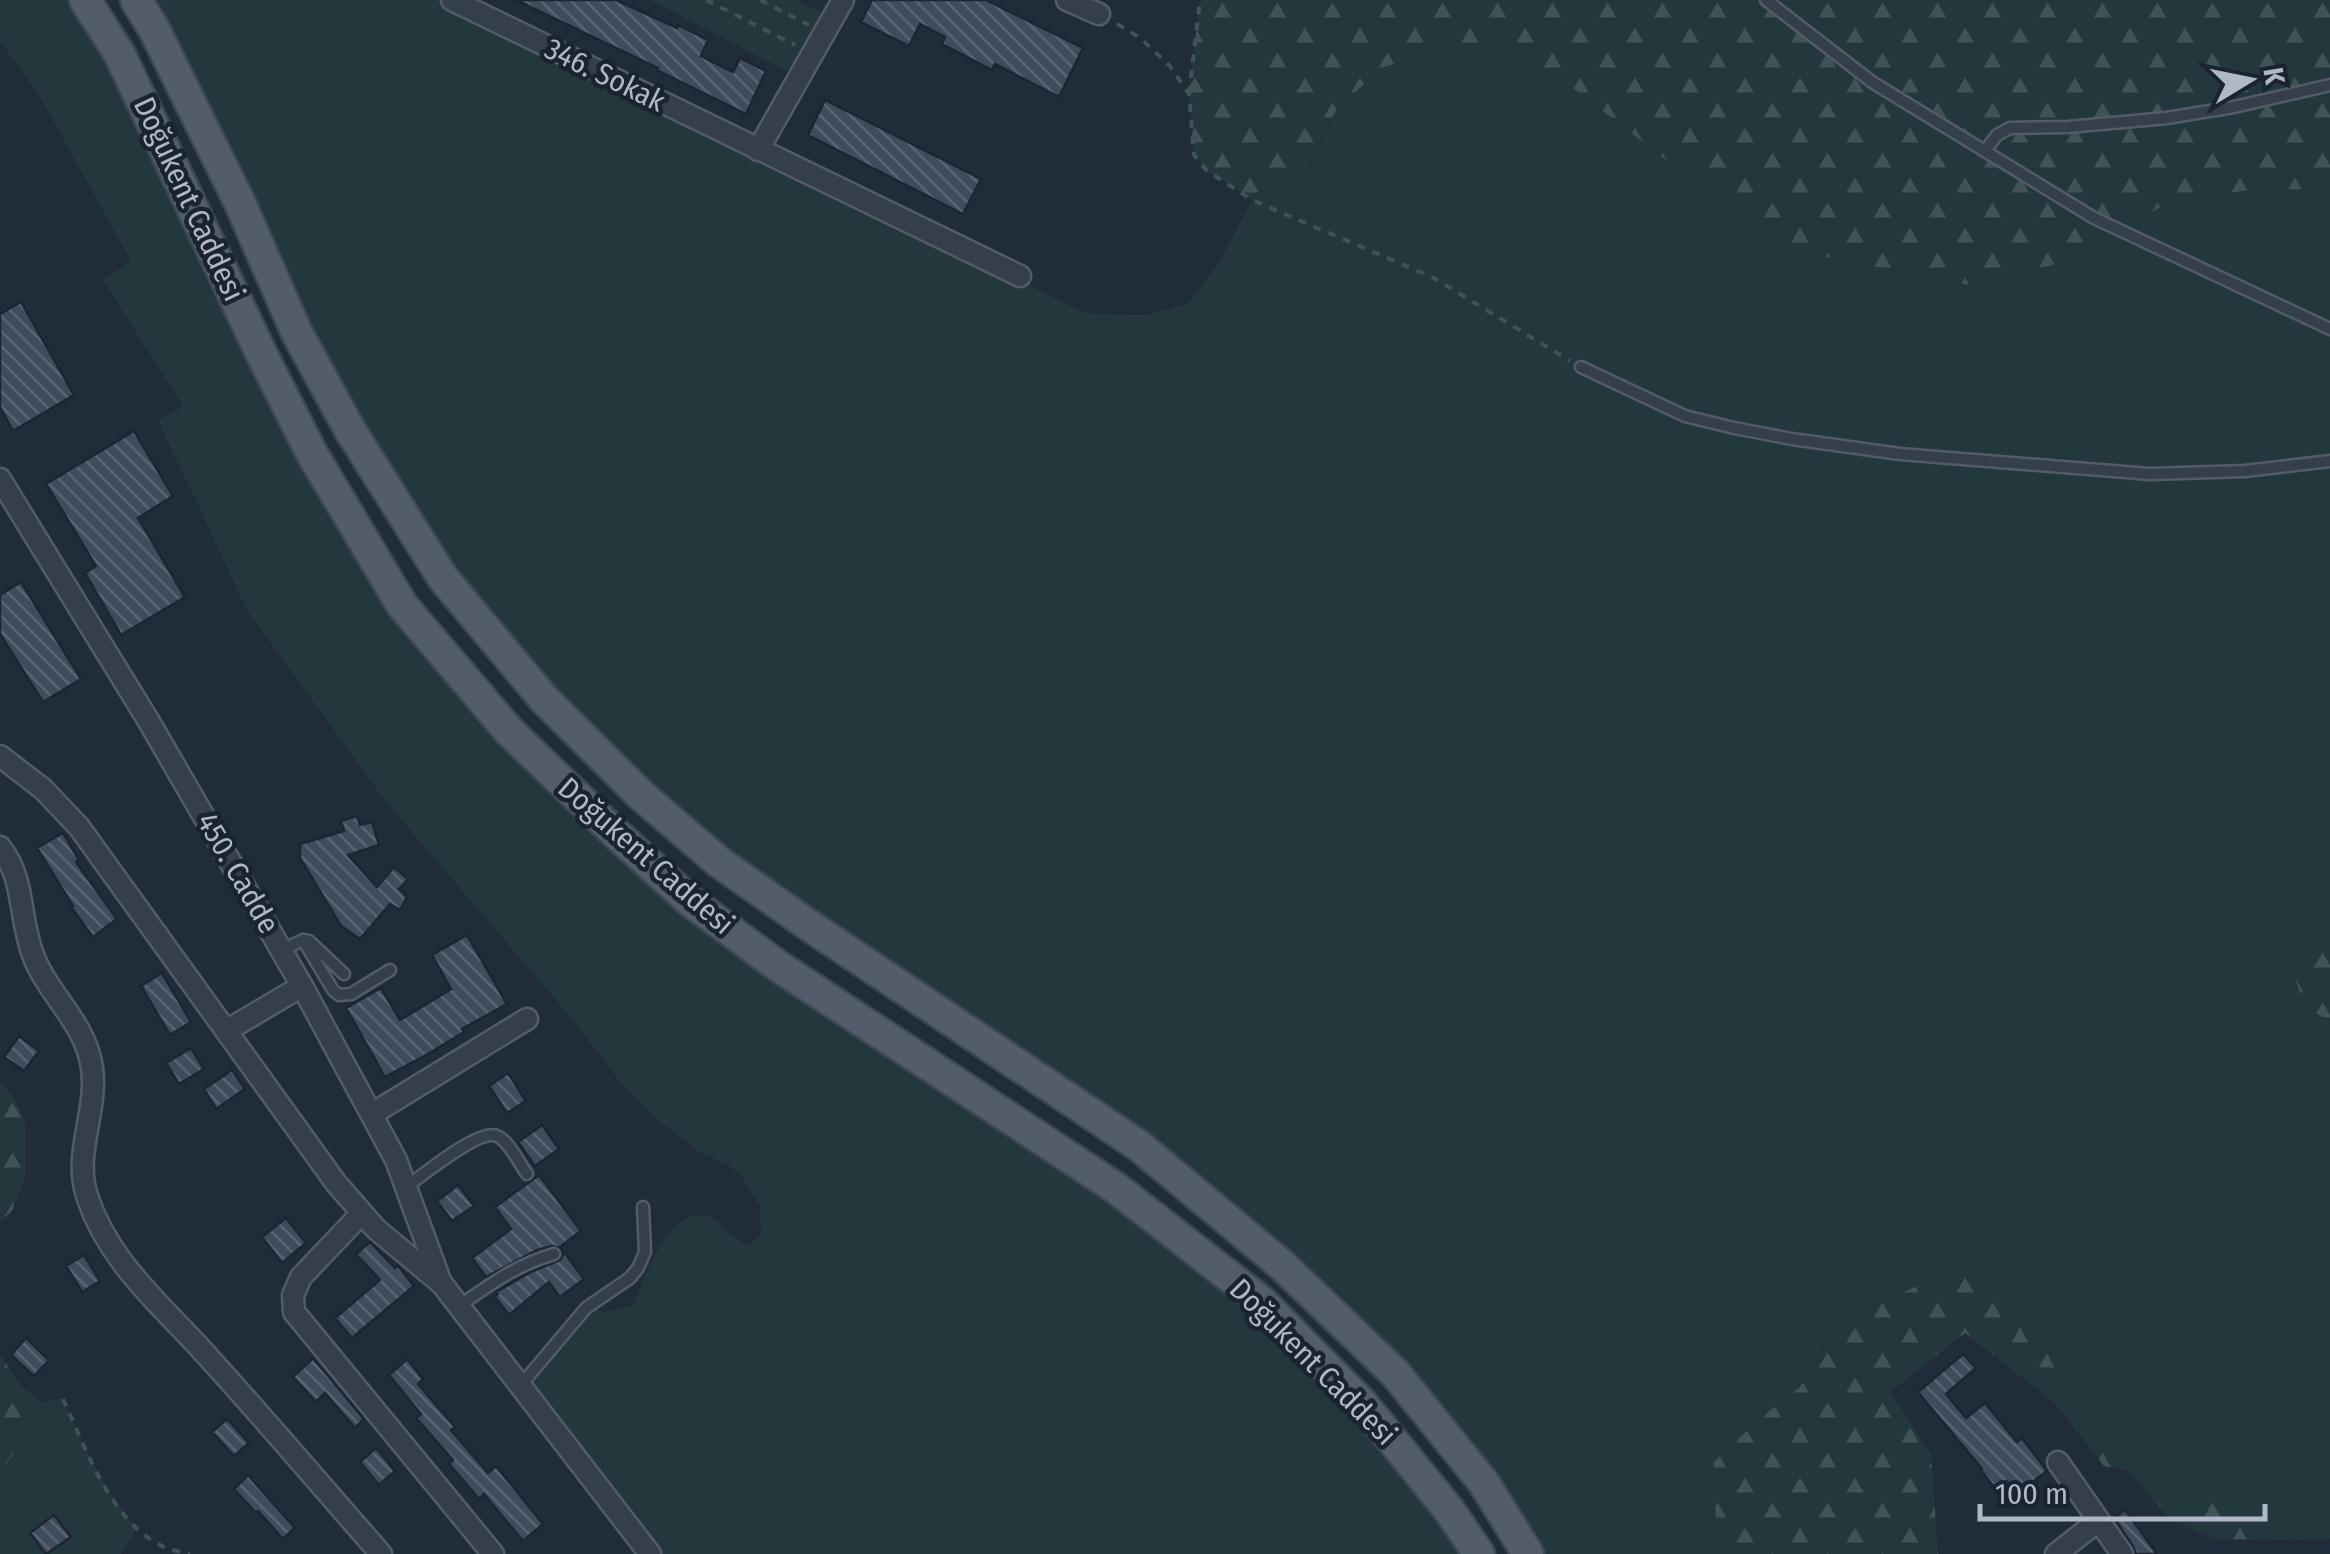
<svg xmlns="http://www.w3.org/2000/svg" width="2330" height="1554" font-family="'Fira Sans Condensed',sans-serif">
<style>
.green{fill:#23383c}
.forest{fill:url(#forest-firs)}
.building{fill:url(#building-back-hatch);stroke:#1c2532;stroke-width:2.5}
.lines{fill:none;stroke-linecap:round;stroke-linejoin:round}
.lane-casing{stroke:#535b69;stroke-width:15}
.street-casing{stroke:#535b69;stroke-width:25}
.primary-casing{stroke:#3e4754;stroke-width:35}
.path{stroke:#3e5456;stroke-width:4;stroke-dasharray:8 8;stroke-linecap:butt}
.lane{stroke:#353e4b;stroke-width:10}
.street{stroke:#353e4b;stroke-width:20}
.primary{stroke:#525c6b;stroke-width:30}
.labels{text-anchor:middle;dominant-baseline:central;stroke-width:9;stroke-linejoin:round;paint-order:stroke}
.street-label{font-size:30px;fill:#b0b8c7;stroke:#1a2330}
</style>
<defs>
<pattern id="forest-firs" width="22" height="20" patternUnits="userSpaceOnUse" patternTransform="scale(2.5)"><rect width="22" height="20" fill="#23383c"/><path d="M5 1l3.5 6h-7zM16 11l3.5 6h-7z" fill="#405357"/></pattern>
<pattern id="building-back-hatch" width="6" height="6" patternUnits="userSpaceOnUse" patternTransform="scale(2.5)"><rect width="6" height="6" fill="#404b5d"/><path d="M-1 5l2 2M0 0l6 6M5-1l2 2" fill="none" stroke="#596373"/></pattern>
</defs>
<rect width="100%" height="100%" fill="#212c3b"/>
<!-- green -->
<path class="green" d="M 0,0 L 85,0 L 402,605 L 613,831 L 1262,1302 L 1479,1554 L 650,1554 L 520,1386 L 586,1308 L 607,1312 L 633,1305 C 646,1276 671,1195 717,1220 C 721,1223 725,1229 728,1232 C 734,1237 741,1241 747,1246 L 761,1235 L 760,1206 L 738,1171 L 701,1153 L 658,1120 L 618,1079 L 570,1016 L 386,802 L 247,610 L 158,420 L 183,406 L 103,280 L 131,261 L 39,95 L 0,41 Z
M 136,0 L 452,0 L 1084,313 L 1145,315 L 1189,303 L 1220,261 L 1252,200 L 1303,178 L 1338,107 L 1384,67 L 1453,48 L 1513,55 L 1556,75 L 1780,248 L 1970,285 L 2061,263 L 2167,203 L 2248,190 L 2330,189 L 2330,938 L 2317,937 L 2304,1007 L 2330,1021 L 2330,1539 L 2286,1540 L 2237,1493 L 2183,1496 L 2168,1489 L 2092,1425 L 2067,1393 L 2029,1317 L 1913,1289 L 1888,1300 L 1870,1299 L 1823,1344 L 1815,1366 L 1799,1388 L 1764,1415 L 1715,1462 L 1716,1527 L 1725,1554 L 1528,1554 L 1484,1483 L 1283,1266 L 719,862 L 443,578 Z
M 650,0 L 797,0 L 833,18 L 799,77 Z
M 63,1399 C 84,1444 103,1491 137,1528 L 121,1554 L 0,1554 L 0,1474 L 40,1413 L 42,1402 Z"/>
<!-- forest -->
<path class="forest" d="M 1200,0 L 2330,0 L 2330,189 L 2248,190 L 2168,203 L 2061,263 L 1970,285 L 1780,248 L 1556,75 L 1513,55 L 1453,48 L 1384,67 L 1338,107 L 1302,178 L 1252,200 L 1206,170 L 1194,155 L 1189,94 Z
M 2317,937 L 2330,938 L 2330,1021 L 2304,1007 L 2289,958 Z
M 0,1081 L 18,1104 L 26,1127 L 26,1176 L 12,1211 L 0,1221 Z
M 1947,1271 L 1981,1278 L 2029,1317 L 2067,1393 L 2092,1425 L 2168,1489 L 2183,1496 L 2237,1493 L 2286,1540 L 2215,1539 L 2170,1519 L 2129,1471 L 2104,1466 L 2056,1404 L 1965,1333 L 1890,1392 L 1931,1454 L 1938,1554 L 1725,1554 L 1716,1527 L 1714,1462 L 1764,1415 L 1799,1388 L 1815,1366 L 1836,1317 L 1870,1299 L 1888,1300 Z
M 0,1355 L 22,1387 L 42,1402 L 40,1413 L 0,1474 Z"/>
<!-- building -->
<path class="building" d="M 516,0 L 616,0 L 677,28 L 678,25 L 708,40 L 701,56 L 733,72 L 740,58 L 766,71 L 746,114 L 657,70 L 658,68 Z
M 872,0 L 986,0 L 1083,48 L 1059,97 L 995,64 L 992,70 L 942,44 L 945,37 L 920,24 L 909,46 L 861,22 Z
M 825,100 L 981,179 L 963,214 L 808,135 Z
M 21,302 L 74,395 L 13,431 L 0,407 L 0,314 Z
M 134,431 L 173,496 L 138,518 L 185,597 L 121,635 L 85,573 L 96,566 L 46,484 Z
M 21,582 L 81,679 L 43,702 L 0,634 L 0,595 Z
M 357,816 L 360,825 L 372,822 L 379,845 L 348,855 L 377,887 L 394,867 L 408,879 L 399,889 L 407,897 L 400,910 L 390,904 L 360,939 L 341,926 L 300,858 L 300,844 L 344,831 L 341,821 Z
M 63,833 L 79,860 L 76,862 L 117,919 L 93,937 L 71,907 L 73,906 L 37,848 Z
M 467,935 L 507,1004 L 462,1029 L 464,1032 L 428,1054 L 385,1077 L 346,1008 L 381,988 L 400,1020 L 451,989 L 432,955 Z
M 162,973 L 191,1022 L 170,1035 L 141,986 Z
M 19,1036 L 39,1051 L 24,1071 L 4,1057 Z
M 191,1048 L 204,1069 L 179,1084 L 166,1063 Z
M 232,1070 L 245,1089 L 216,1109 L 204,1089 Z
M 508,1073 L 526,1101 L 507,1113 L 489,1086 Z
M 542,1125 L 559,1149 L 535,1166 L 518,1142 Z
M 539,1175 L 581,1231 L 560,1247 L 584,1279 L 560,1297 L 549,1282 L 509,1315 L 495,1297 L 498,1294 L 496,1292 L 531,1272 L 560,1260 L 563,1255 L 560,1248 L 552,1246 L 537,1250 L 486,1277 L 472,1258 L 511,1229 L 495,1207 Z
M 458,1185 L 474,1206 L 452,1221 L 437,1201 Z
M 286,1218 L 306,1243 L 282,1263 L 262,1237 Z
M 370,1242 L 395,1268 L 398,1266 L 414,1286 L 352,1338 L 335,1318 L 380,1280 L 356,1254 Z
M 84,1255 L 100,1281 L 82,1292 L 66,1266 Z
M 26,1338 L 49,1360 L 34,1376 L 11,1355 Z
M 1963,1354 L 1976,1368 L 1946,1394 L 1966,1418 L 1985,1403 L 2017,1442 L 2022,1438 L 2047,1471 L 2006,1503 L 1981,1470 L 1982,1469 L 1918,1392 Z
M 313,1358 L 364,1419 L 355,1428 L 325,1393 L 316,1402 L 293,1377 Z
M 407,1359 L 423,1379 L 418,1384 L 455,1427 L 451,1430 L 488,1473 L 496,1466 L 543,1524 L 523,1541 L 484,1494 L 479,1499 L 449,1464 L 453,1460 L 416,1418 L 421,1414 L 389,1375 Z
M 227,1419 L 249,1443 L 234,1456 L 212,1432 Z
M 376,1448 L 395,1471 L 379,1485 L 360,1462 Z
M 248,1475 L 295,1528 L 283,1539 L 258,1511 L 256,1513 L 234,1489 Z
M 2125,1510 L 2157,1554 L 2136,1554 L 2133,1546 L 2114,1518 Z
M 54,1515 L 71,1537 L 46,1554 L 30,1533 Z"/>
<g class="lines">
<defs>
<path id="lane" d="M 1766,0 L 1872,82 L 2094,218 L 2330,329
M 1985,151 L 1997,135 L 2010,128 L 2068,127 L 2167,118 L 2234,107 L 2330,85
M 1581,367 L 1685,416 L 1734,428 L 1792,439 L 1900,454 L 2150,474 L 2245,471 L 2330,461
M 303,940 L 333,990 L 339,995 L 351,994 L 390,970
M 282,950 L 303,940 L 309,941 L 344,974
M 406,1187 C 422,1176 479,1128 497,1136 C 509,1141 519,1163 527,1174
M 459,1306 C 491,1284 516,1265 554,1254
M 521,1385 L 586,1308 L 630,1278 L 638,1268 L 645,1252 L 643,1207"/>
<path id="street" d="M 452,0 L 1020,276
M 1067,0 L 1099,14
M 758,150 L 843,0
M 0,479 L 148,720 L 302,986 L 396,1160 L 441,1283
M 0,756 L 43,789 L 79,827 L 336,1183 L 376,1229 L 442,1284 L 650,1554
M 0,847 C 25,878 19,918 33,955 C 48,995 86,1023 92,1068 C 98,1112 73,1153 87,1196 C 109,1264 165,1308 210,1359 C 268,1423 324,1489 381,1554
M 226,1031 L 302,986
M 372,1114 L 527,1019
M 362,1213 L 301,1277 L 293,1295 L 294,1312 L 493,1554
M 2058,1462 L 2122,1554
M 2056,1554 L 2098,1521"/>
<path id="primary" d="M 85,0 L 119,53 L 261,353 L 311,452 L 402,605 L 509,731 L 613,831 L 690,901 L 778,966 L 1116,1188 L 1262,1302 L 1362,1403 L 1449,1510 L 1479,1554
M 136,0 L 154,29 L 239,201 L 297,333 L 350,430 L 443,578 L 544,699 L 642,796 L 719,862 L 810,926 L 1138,1145 L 1283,1266 L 1395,1373 L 1484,1483 L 1528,1554"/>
</defs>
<!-- lane casing -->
<use href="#lane" class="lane-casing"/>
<!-- street casing -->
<use href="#street" class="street-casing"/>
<!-- primary casing -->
<use href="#primary" class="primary-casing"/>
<!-- path -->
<path class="path" d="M 706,0 L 795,45
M 760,0 L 809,25
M 1117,24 L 1139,37 L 1170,66 L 1189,94 L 1194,155 L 1206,170 L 1252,200 L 1434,278 L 1570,361
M 1189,94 L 1200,0
M 63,1399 C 87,1450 110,1523 166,1548 C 174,1551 182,1552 190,1554"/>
<!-- lane -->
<use href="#lane" class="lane"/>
<!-- street -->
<use href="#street" class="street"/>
<!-- primary -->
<use href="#primary" class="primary"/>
</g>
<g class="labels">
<!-- street labels -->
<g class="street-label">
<text transform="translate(605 75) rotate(26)">346. Sokak</text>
<text transform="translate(189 199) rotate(65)">Doğukent Caddesi</text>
<text transform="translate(646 856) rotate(41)">Doğukent Caddesi</text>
<text transform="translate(238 873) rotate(60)">450. Cadde</text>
<text transform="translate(1313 1362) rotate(45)">Doğukent Caddesi</text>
</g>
</g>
<!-- north arrow -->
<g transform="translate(2250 80) rotate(80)" stroke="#1a2330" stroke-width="8" paint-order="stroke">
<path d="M0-8L18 38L0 25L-18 38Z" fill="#b0b8c7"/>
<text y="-15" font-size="28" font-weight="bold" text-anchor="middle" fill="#b0b8c7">K</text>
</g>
<!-- scale -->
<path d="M1980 1504v15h285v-15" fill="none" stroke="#b0b8c7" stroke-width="5"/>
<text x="1995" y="1504" font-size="30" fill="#b0b8c7" stroke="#1a2330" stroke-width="8" paint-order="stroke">100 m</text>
</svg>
